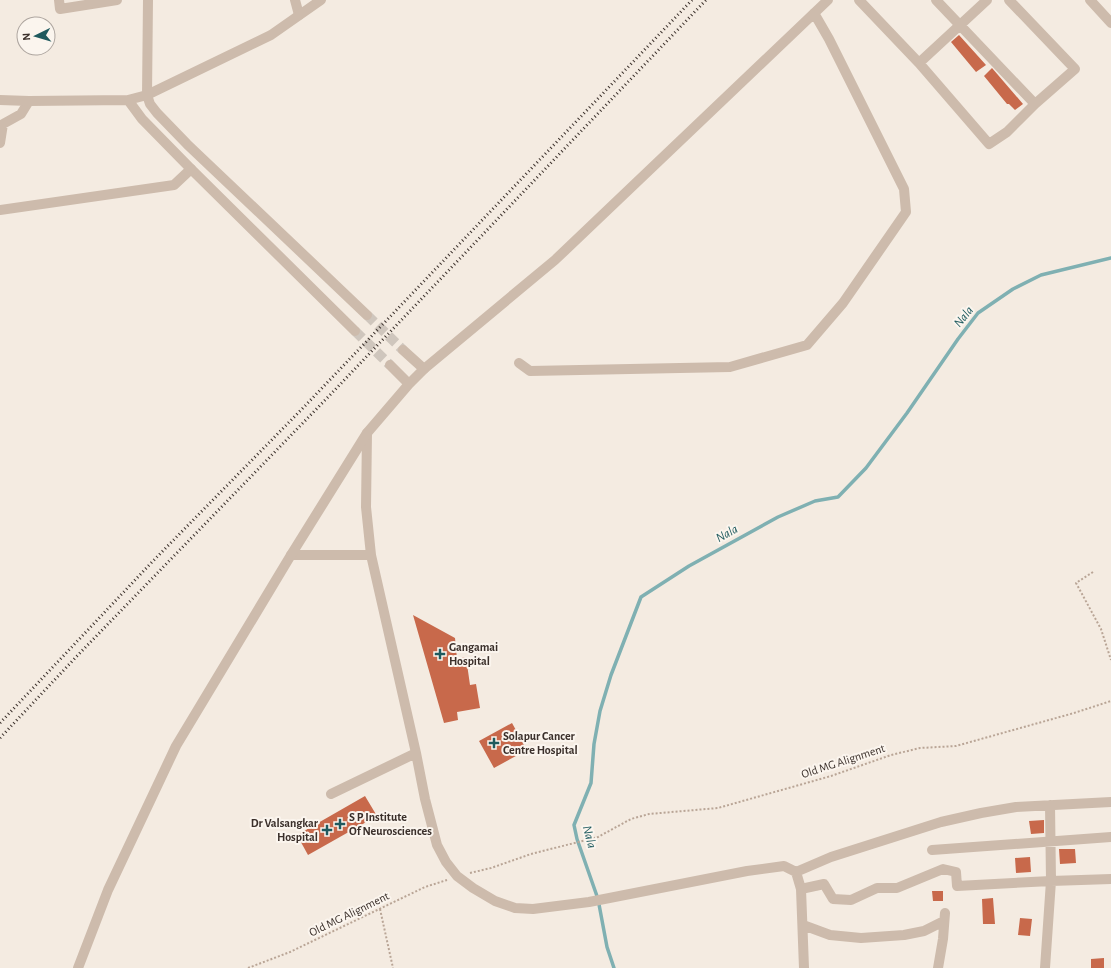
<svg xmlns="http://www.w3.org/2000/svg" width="1111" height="968" font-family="'Alegreya Sans',sans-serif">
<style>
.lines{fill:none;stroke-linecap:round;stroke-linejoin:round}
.stream{stroke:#7fb0b2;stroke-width:3.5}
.building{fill:#c8694b}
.tertiary-tunnel{stroke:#cfc6bd;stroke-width:10;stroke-dasharray:10 5;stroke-linecap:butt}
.path{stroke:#b9a596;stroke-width:2;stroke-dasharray:2 2;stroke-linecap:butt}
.minor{stroke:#cdbbac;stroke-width:10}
.tertiary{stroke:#cdbbac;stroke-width:10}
.rail{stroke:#3b302b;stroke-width:3;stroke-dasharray:1 3;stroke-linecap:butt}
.poi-dot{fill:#1f5a5e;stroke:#fbf5ee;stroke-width:1.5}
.labels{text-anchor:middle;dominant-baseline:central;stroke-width:4;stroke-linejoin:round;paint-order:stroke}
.poi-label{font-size:12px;font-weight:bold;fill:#3b302b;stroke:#fbf5ee;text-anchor:start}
.street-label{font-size:12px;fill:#3b302b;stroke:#fbf5ee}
.water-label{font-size:13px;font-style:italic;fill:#1f5a5e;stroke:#fbf5ee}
</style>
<rect width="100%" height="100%" fill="#f4ebe1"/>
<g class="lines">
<!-- stream -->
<path class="stream" d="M 614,968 L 607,947 L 598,899 L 577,839 L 574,825 L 591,783 L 594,744 L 600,711 L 611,675 L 641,597 L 689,566 L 778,517 L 815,501 L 838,497 L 866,468 L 907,413 L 958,339 L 978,313 L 1013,289 L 1041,275 L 1111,258"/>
</g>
<!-- building -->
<path class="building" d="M 959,35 L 986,65 L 976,72 L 951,42 Z
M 992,68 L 1023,104 L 1015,110 L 1009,104 L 1007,104 L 984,76 Z
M 413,615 L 455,638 L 457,659 L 466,657 L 470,685 L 476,684 L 480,708 L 457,712 L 458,720 L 444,723 Z
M 512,723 L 527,750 L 494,768 L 479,741 Z
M 365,796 L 377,816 L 308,855 L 297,835 Z
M 1044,820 L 1044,833 L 1031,834 L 1029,821 Z
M 1059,849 L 1075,849 L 1076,863 L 1060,864 Z
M 1030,857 L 1031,872 L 1016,873 L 1015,858 Z
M 932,891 L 943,891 L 943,901 L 933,901 Z
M 993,898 L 995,924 L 983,924 L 982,899 Z
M 1020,918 L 1032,919 L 1030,936 L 1018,935 Z
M 1104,958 L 1104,968 L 1091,968 L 1091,959 Z"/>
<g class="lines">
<!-- tertiary-tunnel -->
<path class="tertiary-tunnel" d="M 367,315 L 403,350
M 355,331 L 390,365"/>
<!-- path -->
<path class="path" d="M 1093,572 L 1076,583 L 1101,629 L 1111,660
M 470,873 L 491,868 L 531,854 L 598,837 L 631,819 L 649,814 L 718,808 L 831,776 L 891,755 L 920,748 L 956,746 L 1074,713 L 1111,701
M 380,909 L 393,968
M 248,968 L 290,952 L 425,887 L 447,880"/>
<!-- minor -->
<path class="minor" d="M 59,0 L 60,9 L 117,0
M 295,0 L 299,15
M 859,0 L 919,63 L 987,0
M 936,0 L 1035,104
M 1090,0 L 1111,23
M 919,63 L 989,144 L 1007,132 L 1035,104 L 1075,69 L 1009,0
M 0,143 L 3,124 L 21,114 L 29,101
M 0,210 L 174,185 L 191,169
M 519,363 L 530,371 L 730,367 L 807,345 L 843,303 L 906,212 L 904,189 L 829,39 L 814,13
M 424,369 L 555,260 L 828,0
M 367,433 L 366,507 L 371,555
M 291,555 L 371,555 L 416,753 L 425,799 L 437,845 L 446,862 L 457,876 L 473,888 L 495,901 L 515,908 L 533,909 L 589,902 L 747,871 L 784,866 L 796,872 L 801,889 L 804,968
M 331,794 L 416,753
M 932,850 L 1111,837
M 796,872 L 831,857 L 941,822 L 981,813 L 1016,807 L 1111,802
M 801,889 L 824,884 L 833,899 L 851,900 L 877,888 L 897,888 L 943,869 L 956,872 L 957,886 L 1051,881 L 1111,879
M 803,925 L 830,935 L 861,938 L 904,935 L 924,931 L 944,921
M 938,968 L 943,939 L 945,913
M 1045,968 L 1051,881 L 1050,805"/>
<!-- tertiary -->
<path class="tertiary" d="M 148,0 L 147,95 L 150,104 L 157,113 L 187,144 L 367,315
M 0,100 L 29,101 L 128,100 L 147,95 L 271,35 L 321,0
M 128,100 L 142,119 L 191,169 L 355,331
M 390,365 L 409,384
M 78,968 L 108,890 L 176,746 L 291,555 L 367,433 L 409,384 L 424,369 L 403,350"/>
<!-- rail -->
<path class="rail" d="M 0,723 L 153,561 L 303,408 L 692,0
M 0,738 L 77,656 L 330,395 L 706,0"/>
</g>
<!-- markers -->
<g class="poi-dot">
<path d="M438 648h4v4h4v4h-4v4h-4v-4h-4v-4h4z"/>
<path d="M492 737h4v4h4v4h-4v4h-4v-4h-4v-4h4z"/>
<path d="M338 818h4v4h4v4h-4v4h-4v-4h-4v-4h4z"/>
<path d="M325 824h4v4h4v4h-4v4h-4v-4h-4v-4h4z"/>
</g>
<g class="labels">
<!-- poi labels -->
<g class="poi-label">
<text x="449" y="647">Gangamai<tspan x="449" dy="14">Hospital</tspan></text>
<text x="503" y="736">Solapur Cancer<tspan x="503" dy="14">Centre Hospital</tspan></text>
<text x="349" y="817">S P Institute<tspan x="349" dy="14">Of Neurosciences</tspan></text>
<text x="318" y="823" text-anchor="end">Dr Valsangkar<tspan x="318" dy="14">Hospital</tspan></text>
</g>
<!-- street labels -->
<g class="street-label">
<text transform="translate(843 761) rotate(-18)">Old MG Alignment</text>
<text transform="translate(349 914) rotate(-26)">Old MG Alignment</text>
</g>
<!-- water labels -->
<g class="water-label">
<text transform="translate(964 317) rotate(-51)">Nala</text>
<text transform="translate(727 534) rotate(-29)">Nala</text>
<text transform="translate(589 837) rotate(76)">Nala</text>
</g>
</g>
<!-- north arrow -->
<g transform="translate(36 36) rotate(265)"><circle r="19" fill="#fbf5ee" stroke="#aea6a0"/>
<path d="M0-3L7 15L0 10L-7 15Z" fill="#1f5a5e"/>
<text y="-6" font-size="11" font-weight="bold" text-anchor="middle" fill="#3b302b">N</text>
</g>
</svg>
